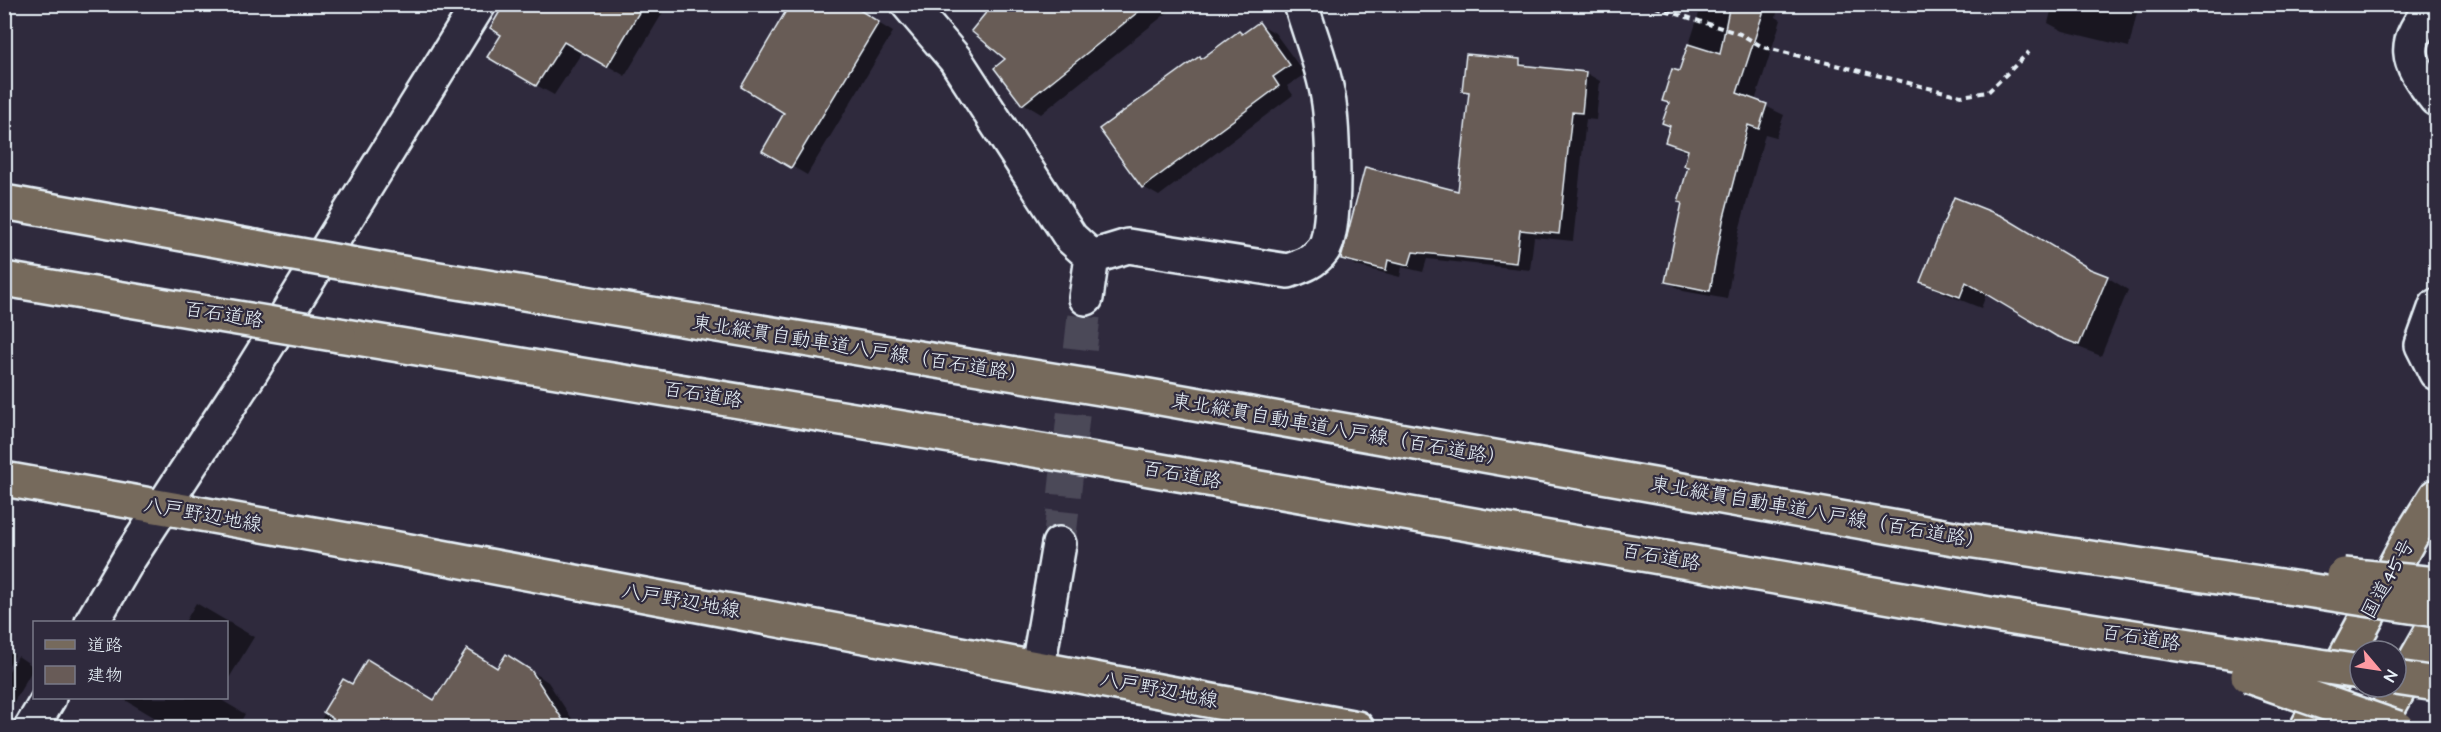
<svg xmlns="http://www.w3.org/2000/svg" width="2441" height="732" font-family="'Architects Daughter','Klee One',sans-serif">
<style>
.shadow{fill:#0007}
.building{fill:#685b57;stroke:#e8f1f8;stroke-width:1.5}
.lines{fill:none;stroke-linecap:round;stroke-linejoin:round}
.minor-tunnel{stroke:#4b4859;stroke-width:33;stroke-dasharray:33 16;stroke-linecap:butt}
.minor-casing{stroke:#e8f1f8;stroke-width:38}
.primary-casing{stroke:#e8f1f8;stroke-width:38}
.trunk-casing{stroke:#e8f1f8;stroke-width:38}
.motorway-casing{stroke:#e8f1f8;stroke-width:38}
.path{stroke:#e8f1f8;stroke-width:4;stroke-dasharray:6 4.5;stroke-linecap:butt}
.minor{stroke:#2f2a3d;stroke-width:33}
.primary{stroke:#766a5c;stroke-width:33}
.trunk{stroke:#766a5c;stroke-width:33}
.motorway{stroke:#766a5c;stroke-width:33}
.motorway-bridge-casing{stroke:#e8f1f8;stroke-width:38;stroke-linecap:butt}
.motorway-bridge{stroke:#766a5c;stroke-width:33}
.labels{text-anchor:middle;dominant-baseline:central;stroke-width:4.5;stroke-linejoin:round;paint-order:stroke}
.street-label{font-size:20px;fill:#e8f1f8;stroke:#2f2a3d}
</style>
<rect width="100%" height="100%" fill="#2f2a3d"/>
<filter id="ink" filterUnits="userSpaceOnUse"><feTurbulence type="fractalNoise" baseFrequency=".0167" numOctaves="2"/><feDisplacementMap in="SourceGraphic" scale="12" xChannelSelector="R" yChannelSelector="G"/><feConvolveMatrix kernelMatrix="1 2 1 2 8 2 1 2 1" color-interpolation-filters="sRGB"/></filter>
<g filter="url(#ink)">
<!-- shadow -->
<path class="shadow" d="M 506,4 L 668,4 L 625,76 L 583,51 L 554,95 L 536,85 L 503,34 Z
M 847,4 L 893,32 L 807,175 L 764,150 Z
M 977,4 L 1178,4 L 1041,114 L 1023,103 L 987,13 Z
M 1702,4 L 1779,4 L 1776,17 L 1781,20 L 1755,101 L 1784,115 L 1776,137 L 1765,134 L 1739,231 L 1727,299 L 1683,291 L 1666,281 L 1689,167 L 1688,153 L 1666,142 L 1672,127 L 1664,123 Z
M 2053,4 L 2139,4 L 2129,47 L 2063,31 L 2048,23 Z
M 1260,24 L 1275,33 L 1305,74 L 1287,86 L 1293,95 L 1159,196 L 1143,187 L 1101,129 L 1200,58 L 1202,60 Z
M 1520,61 L 1531,68 L 1586,73 L 1600,81 L 1596,120 L 1586,119 L 1573,241 L 1534,237 L 1530,270 L 1427,259 L 1423,272 L 1402,267 L 1400,277 L 1357,266 L 1343,258 L 1460,193 L 1470,94 L 1464,90 Z
M 2107,277 L 2128,290 L 2101,356 L 2078,347 L 1987,293 L 1981,308 L 1943,293 L 1922,281 Z
M 196,603 L 254,637 L 226,683 L 226,622 L 185,622 Z
M 4,649 L 15,655 L 4,673 Z
M 18,656 L 34,667 L 4,719 L 4,679 Z
M 524,666 L 548,682 L 578,728 L 316,728 L 344,681 L 352,686 L 435,702 L 498,669 Z
M 122,698 L 218,698 L 245,714 L 237,728 L 172,728 Z"/>
<!-- building -->
<path class="building" d="M 501,4 L 644,4 L 607,67 L 564,42 L 536,86 L 487,57 L 501,35 L 490,28 L 503,6 Z
M 790,4 L 850,4 L 879,22 L 791,168 L 762,151 L 784,113 L 741,87 Z
M 993,4 L 1148,4 L 1022,105 L 994,68 L 1005,59 L 971,31 Z
M 1730,4 L 1766,4 L 1737,93 L 1767,104 L 1759,129 L 1748,125 L 1723,221 L 1710,291 L 1665,282 L 1682,203 L 1678,202 L 1688,167 L 1684,166 L 1688,150 L 1665,142 L 1670,126 L 1662,123 L 1669,103 L 1662,101 L 1672,69 L 1679,71 L 1688,44 L 1720,54 Z
M 1259,22 L 1290,65 L 1273,77 L 1279,86 L 1142,188 L 1099,129 L 1200,56 L 1201,59 L 1239,31 L 1242,34 Z
M 1466,54 L 1520,59 L 1520,65 L 1586,72 L 1582,113 L 1572,112 L 1559,234 L 1520,230 L 1516,263 L 1413,252 L 1409,265 L 1388,260 L 1386,270 L 1341,259 L 1365,167 L 1458,191 L 1469,92 L 1462,91 Z
M 1954,197 L 2002,216 L 2090,269 L 2108,276 L 2079,345 L 2056,336 L 1966,282 L 1960,297 L 1920,282 Z
M 467,649 L 497,668 L 506,654 L 531,670 L 568,728 L 347,728 L 323,712 L 343,679 L 352,684 L 367,659 L 434,700 Z"/>
<g class="lines">
<!-- minor-tunnel -->
<path class="minor-tunnel" d="M 1059,544 L 1086,298"/>
<defs>
<path id="minor" d="M 908,4 L 955,59 L 1071,238 L 1092,257 L 1086,298
M 2435,4 C 2400,45 2405,59 2436,99
M 1092,257 L 1128,246 L 1288,271 C 1302,266 1313,263 1323,250 C 1338,230 1333,124 1328,97 C 1323,66 1310,35 1301,4
M 2436,306 L 2422,345 L 2436,373
M 92,622 L 130,557 L 251,372 L 479,4
M 1038,667 L 1059,544
M 31,728 L 49,698"/>
<path id="primary" d="M 4,479 L 409,551 L 1357,728"/>
<path id="trunk" d="M 2307,728 L 2411,536 L 2436,496
M 2377,728 L 2436,624"/>
<path id="motorway" d="M 4,202 L 255,247
M 378,269 L 1149,396 L 1954,538 L 2300,589
M 4,279 L 213,314
M 339,335 L 1132,466 L 2001,616 L 2260,657"/>
</defs>
<!-- minor casing -->
<use href="#minor" class="minor-casing"/>
<!-- primary casing -->
<use href="#primary" class="primary-casing"/>
<!-- trunk casing -->
<use href="#trunk" class="trunk-casing"/>
<!-- motorway casing -->
<use href="#motorway" class="motorway-casing"/>
<!-- path -->
<path class="path" d="M 1646,4 L 1740,34 L 1763,47 L 1961,96 L 1988,92 L 2029,52"/>
<!-- minor -->
<use href="#minor" class="minor"/>
<!-- primary -->
<use href="#primary" class="primary"/>
<!-- trunk -->
<use href="#trunk" class="trunk"/>
<!-- motorway -->
<use href="#motorway" class="motorway"/>
<defs>
<path id="motorway-bridge" d="M 255,247 L 378,269
M 213,314 L 339,335
M 2344,575 L 2436,584
M 2300,589 L 2436,610
M 2260,657 L 2360,672
M 2248,676 L 2398,728
M 2396,678 L 2436,684"/>
</defs>
<!-- motorway-bridge casing -->
<use href="#motorway-bridge" class="motorway-bridge-casing"/>
<!-- motorway-bridge -->
<use href="#motorway-bridge" class="motorway-bridge"/>
</g>
</g>
<g class="labels">
<!-- street labels -->
<g class="street-label">
<text transform="translate(224 315) rotate(9)">百石道路</text>
<text transform="translate(860 349) rotate(9)">東北縦貫自動車道八戸線（百石道路）</text>
<text transform="translate(703 395) rotate(9)">百石道路</text>
<text transform="translate(1339 430) rotate(10)">東北縦貫自動車道八戸線（百石道路）</text>
<text transform="translate(1182 475) rotate(10)">百石道路</text>
<text transform="translate(1818 513) rotate(10)">東北縦貫自動車道八戸線（百石道路）</text>
<text transform="translate(203 515) rotate(10)">八戸野辺地線</text>
<text transform="translate(1661 557) rotate(10)">百石道路</text>
<text transform="translate(2388 579) rotate(-61)">国道45号</text>
<text transform="translate(681 601) rotate(10)">八戸野辺地線</text>
<text transform="translate(2141 638) rotate(9)">百石道路</text>
<text transform="translate(1159 690) rotate(11)">八戸野辺地線</text>
</g>
</g>
<!-- margin -->
<rect width="2441" height="732" fill="none" stroke="#2f2a3d" stroke-width="24"/>
<rect x="12" y="12" width="2417" height="708" fill="none" stroke="#e8f1f8" stroke-width="2" filter="url(#ink)"/>
<!-- legend -->
<rect x="33" y="621" width="195" height="78" fill="#2f2a3d" stroke="#797a88" stroke-width="1.5"/>
<rect x="45" y="640" width="30" height="9" fill="#766a5c" stroke="#797a88" stroke-width="1.5"/>
<text x="87" y="651" font-size="18" fill="#e8f1f8">道路</text>
<rect x="45" y="666" width="30" height="18" fill="#685b57" stroke="#797a88" stroke-width="1.5"/>
<text x="87" y="681" font-size="18" fill="#e8f1f8">建物</text>
<!-- north arrow -->
<g transform="translate(2378 669) rotate(119)"><circle r="28" fill="#2f2a3d" stroke="#797a88" stroke-width="1.5"/>
<path d="M0-4.5L10 22L0 15L-10 22Z" fill="#ff9aa2"/>
<text y="-9" font-size="16" font-weight="bold" text-anchor="middle" fill="#e8f1f8">N</text>
</g>
</svg>
